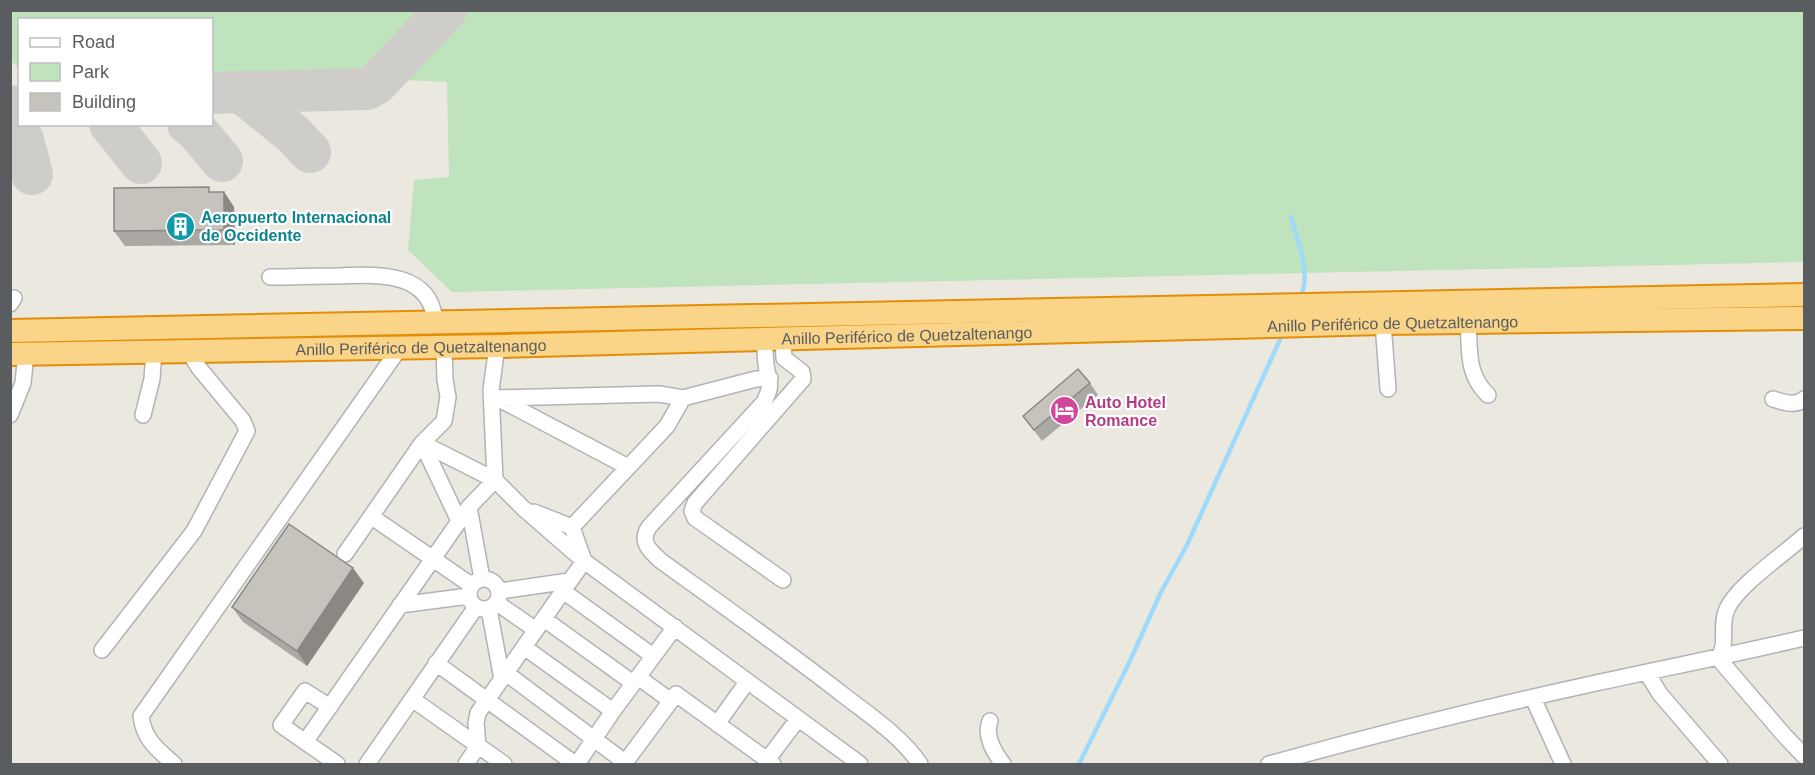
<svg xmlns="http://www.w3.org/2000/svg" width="1815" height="775" font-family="Arial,sans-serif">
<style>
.green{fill:#bfe3bc}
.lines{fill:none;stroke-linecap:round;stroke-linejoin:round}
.stream{stroke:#9fdafc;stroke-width:4.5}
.taxiway{stroke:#cecdc9;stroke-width:42}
.minor-casing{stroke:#b1b3b7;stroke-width:18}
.highway-casing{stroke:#e38e08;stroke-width:26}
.minor{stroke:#fff;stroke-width:15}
.highway{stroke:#f9d489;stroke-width:22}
.wall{fill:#aaa8a3}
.shaded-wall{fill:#8b8884}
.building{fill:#c6c3bd;stroke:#8b8884;stroke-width:1.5}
.labels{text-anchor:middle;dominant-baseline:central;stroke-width:4.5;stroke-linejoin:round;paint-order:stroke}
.culture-label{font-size:16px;font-weight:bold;fill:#0d838f;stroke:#fff;text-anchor:start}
.street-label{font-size:16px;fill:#595d60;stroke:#fff}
.hotel-label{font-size:16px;font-weight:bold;fill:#b23c85;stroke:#fff;text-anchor:start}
</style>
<rect width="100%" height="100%" fill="#ebe8e0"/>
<!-- green -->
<path class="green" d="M 10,11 L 11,10 L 426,11 C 409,29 391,55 367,65 C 360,69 352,70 344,71 L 212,73 L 212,20 L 20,20 L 19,68 L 11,61 Z
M 468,11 L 1804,11 L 1804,262 L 452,292 L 408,250 L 414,180 L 449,177 L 447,82 L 405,80 Z"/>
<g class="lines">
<!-- stream -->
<path class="stream" d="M 1291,217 C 1298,243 1312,273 1300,298
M 1079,764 L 1130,661 L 1160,594 L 1187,545 L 1283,333"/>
<!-- taxiway -->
<path class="taxiway" d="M 212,93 L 367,89 L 376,84 L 446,10
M 242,93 L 292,133 L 310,152
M 10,106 L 23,140 L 32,174
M 110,124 L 141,163
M 188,124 L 197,131 L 222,161"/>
<defs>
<path id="minor" d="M 270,277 C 292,277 313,276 335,276 C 373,275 430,269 435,321
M 10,304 L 14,298
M 1468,321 C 1470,350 1466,374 1488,395
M 1383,323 L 1388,389
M 764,339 C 765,347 765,356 766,364 C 768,383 774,382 764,402 L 649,527 C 639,542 650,551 661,561 C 722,605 783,648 842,694 C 869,715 901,736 920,764
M 493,398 L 659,394 L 683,398 L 756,379 L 770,378
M 1773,399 C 1783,402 1795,407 1804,399
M 501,400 L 628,467
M 10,415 L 23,383 L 26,353
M 143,415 L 152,379 L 154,350
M 422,443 L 495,480 L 523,508 L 584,561 L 860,764
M 422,443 L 459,521
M 469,507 L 482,579
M 372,517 L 471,585
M 572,527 L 667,426 L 683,398
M 1804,536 C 1783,555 1737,586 1727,609 C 1719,626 1729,643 1718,658 L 1784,735 L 1804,756
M 345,554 L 422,443 L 444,421 L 448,397 L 445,380 L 444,346
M469 594a15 15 0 1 1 30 0a15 15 0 1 1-30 0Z
M 783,580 L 695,518 L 692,511 L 695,503 L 803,379 L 802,372 L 784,358 L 783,339
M 500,591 L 569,581
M 563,591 L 653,656
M 497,603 L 536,630
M 400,605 L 469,596
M 489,609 L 502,679
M 544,619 L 633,683
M 524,647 L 613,711
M 102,650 L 194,531 L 247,431 L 243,421 L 199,368 L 188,350
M 436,663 L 575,764
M 506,673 L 626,763
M 1647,673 L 1660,694 L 1720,764
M 638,677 L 671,701
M 1533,698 L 1563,764
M 412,699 L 504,764
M 330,707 L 305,691 L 281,725 L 337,764
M 990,721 C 984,736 994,752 1003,764
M 717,724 L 747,682
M 305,742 L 469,507 L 495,480 L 491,390 L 497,346
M 767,760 L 798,719
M 174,764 C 157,749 144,740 141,716 L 401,346
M 367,764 L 476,607
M 466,764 L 478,746 L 476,723 L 478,713 L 584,561 L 572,527 L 534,512
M 577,764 L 613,711 L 675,627
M 624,764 L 676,694 L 773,764
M 1269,764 C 1377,734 1486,707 1596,683 C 1665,668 1735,654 1804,638"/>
<g id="highway">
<path d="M 10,331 L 1804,295"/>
<path id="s1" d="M 10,354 L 497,346 L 1383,323 L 1804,318"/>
</g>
</defs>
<!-- minor casing -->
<use href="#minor" class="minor-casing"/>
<!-- highway casing -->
<use href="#highway" class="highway-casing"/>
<!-- minor -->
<use href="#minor" class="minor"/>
<!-- highway -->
<use href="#highway" class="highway"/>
</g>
<!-- wall -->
<path class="wall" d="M 213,192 L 224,192 L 234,207 L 235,245 L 125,246 L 114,231 Z
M 1090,383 L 1098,395 L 1042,441 L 1023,416 Z
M 364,583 L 307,666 L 243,622 L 232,607 Z"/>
<!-- shaded-wall -->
<path class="shaded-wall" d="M 224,192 L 234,207 L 235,245 L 224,230 Z
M 353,568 L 364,583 L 307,666 L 297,651 Z"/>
<!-- building -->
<path class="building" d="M 209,187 L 209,192 L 224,192 L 224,230 L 114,231 L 114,188 Z
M 1078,369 L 1090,383 L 1034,430 L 1023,416 Z
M 289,524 L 353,568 L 297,651 L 232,607 Z"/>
<!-- icons -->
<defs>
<symbol id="building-disc" viewBox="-11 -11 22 22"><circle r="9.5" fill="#0f9aa8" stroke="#fff"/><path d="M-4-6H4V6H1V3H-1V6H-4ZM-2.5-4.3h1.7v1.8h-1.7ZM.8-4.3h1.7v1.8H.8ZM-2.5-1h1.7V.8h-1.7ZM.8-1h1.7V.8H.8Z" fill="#fff"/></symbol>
<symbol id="hotel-disc" viewBox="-11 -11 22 22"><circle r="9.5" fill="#d1479c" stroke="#fff"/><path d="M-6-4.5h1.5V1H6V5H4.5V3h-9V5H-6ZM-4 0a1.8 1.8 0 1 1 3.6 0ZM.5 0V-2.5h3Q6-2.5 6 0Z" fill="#fff"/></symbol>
</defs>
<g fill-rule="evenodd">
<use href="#building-disc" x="164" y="210" width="33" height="33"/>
<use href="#hotel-disc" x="1048" y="394" width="33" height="33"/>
</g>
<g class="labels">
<!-- culture labels -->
<g class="culture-label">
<text x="201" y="217">Aeropuerto Internacional<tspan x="201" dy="18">de Occidente</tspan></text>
</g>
<!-- street labels -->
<g class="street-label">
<text stroke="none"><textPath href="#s1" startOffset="1383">Anillo Periférico de Quetzaltenango</textPath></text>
<text stroke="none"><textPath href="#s1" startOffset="897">Anillo Periférico de Quetzaltenango</textPath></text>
<text stroke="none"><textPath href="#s1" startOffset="411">Anillo Periférico de Quetzaltenango</textPath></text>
</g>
<!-- hotel labels -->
<g class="hotel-label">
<text x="1085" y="402">Auto Hotel<tspan x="1085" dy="18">Romance</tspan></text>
</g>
</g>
<!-- border -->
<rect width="1815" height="775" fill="none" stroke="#595d60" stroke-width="24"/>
<!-- legend -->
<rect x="18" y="18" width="195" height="108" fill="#ffffff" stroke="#bdbebf" stroke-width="1.5"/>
<rect x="30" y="38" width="30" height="9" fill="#ffffff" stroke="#bdbebf" stroke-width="1.5"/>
<text x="72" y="48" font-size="18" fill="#595d60">Road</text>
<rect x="30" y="63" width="30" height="18" fill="#bfe3bc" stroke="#bdbebf" stroke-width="1.5"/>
<text x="72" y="78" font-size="18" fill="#595d60">Park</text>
<rect x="30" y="93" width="30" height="18" fill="#c6c3bd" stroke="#bdbebf" stroke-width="1.5"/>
<text x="72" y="108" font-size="18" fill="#595d60">Building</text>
</svg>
